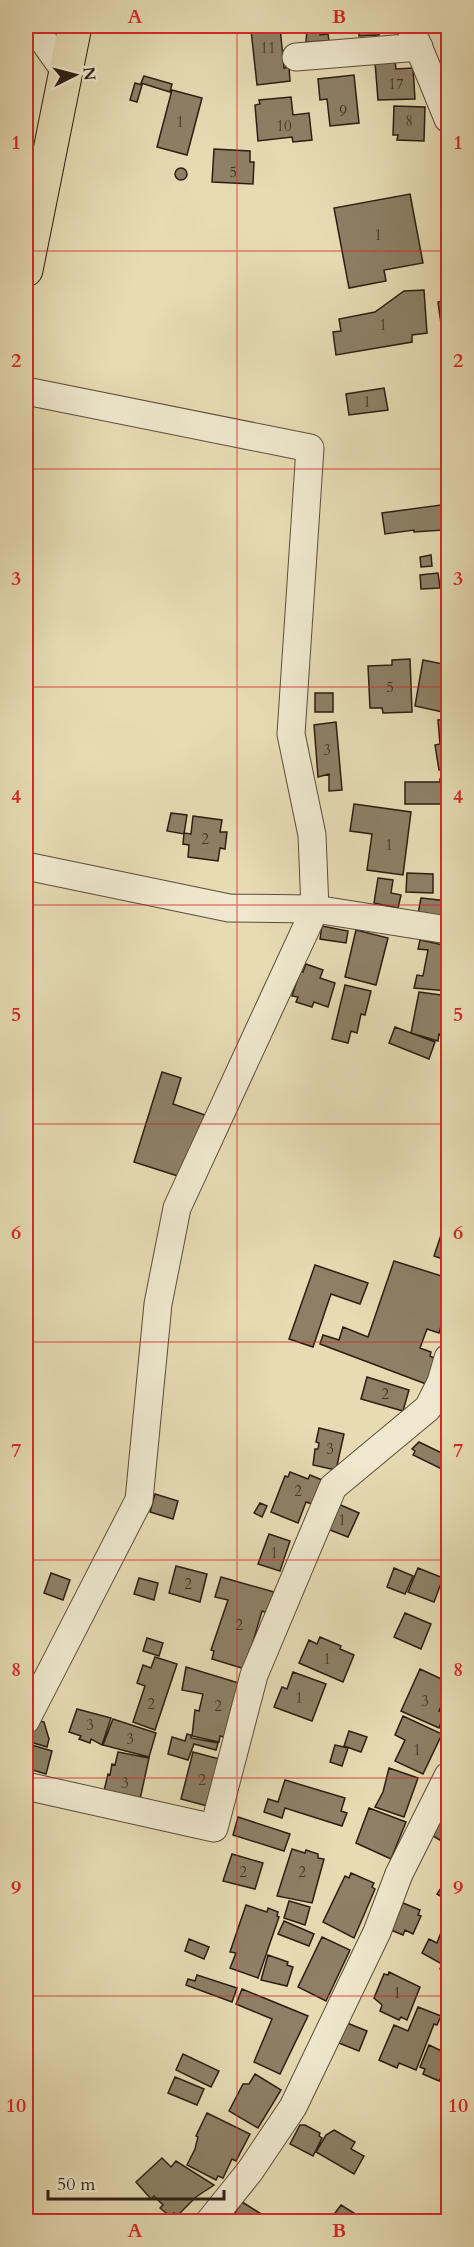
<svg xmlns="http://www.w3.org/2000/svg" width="474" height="2247" font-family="Cardo,serif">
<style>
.building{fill:#8d8066;stroke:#2d1e12;stroke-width:1.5}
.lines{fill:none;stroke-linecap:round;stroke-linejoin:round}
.minor-casing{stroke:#5b4d3a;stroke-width:29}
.trunk-casing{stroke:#2d1e12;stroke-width:35}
.minor{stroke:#efe8ce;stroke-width:27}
.trunk{stroke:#e6dbb3;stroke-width:33}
.grid{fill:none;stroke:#d62828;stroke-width:1.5;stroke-opacity:0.55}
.labels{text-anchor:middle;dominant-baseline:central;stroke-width:4.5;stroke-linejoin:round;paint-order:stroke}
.number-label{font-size:15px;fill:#453627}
.neatline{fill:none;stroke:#d62828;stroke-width:2}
.grid-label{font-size:20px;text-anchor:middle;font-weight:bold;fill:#d62828}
</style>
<rect width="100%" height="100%" fill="#e6dbb3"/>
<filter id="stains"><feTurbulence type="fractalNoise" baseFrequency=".00333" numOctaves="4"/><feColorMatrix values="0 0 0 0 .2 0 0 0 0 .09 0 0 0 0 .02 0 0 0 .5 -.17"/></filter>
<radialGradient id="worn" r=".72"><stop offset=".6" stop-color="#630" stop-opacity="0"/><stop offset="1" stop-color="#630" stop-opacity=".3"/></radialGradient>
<!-- building -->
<path class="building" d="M 338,26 L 380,26 L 379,35 L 359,36 L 359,28 L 339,32 Z
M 280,27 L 284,68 L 289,67 L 290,81 L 257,85 L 251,30 Z
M 319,28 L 320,35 L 328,34 L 329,41 L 306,42 L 307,29 Z
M 395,61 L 396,69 L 413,68 L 415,99 L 378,100 L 375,62 Z
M 354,75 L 359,123 L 330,126 L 327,99 L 320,100 L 318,79 Z
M 144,76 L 172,84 L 170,92 L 141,83 Z
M 135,83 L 142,85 L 137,102 L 130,100 Z
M 172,90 L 202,98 L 187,155 L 157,147 Z
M 291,97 L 293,115 L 309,113 L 312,140 L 293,142 L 292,137 L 258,141 L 255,105 L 260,104 L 259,100 Z
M 394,106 L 425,107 L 424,141 L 397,140 L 398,135 L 393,135 Z
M 214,149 L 250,151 L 250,162 L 254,162 L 253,184 L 212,182 Z
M175 174a6 6 0 1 1 12 0a6 6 0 1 1-12 0Z
M 410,194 L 423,263 L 384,270 L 386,281 L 349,288 L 334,208 Z
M 424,290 L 427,333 L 412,335 L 412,342 L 336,355 L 333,332 L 341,331 L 339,319 L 375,312 L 404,291 Z
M 448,300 L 448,358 L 446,359 L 438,302 Z
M 384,388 L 388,410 L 349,415 L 346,394 Z
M 448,504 L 448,534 L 444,534 L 443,530 L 414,532 L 414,530 L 385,534 L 382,513 Z
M 431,555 L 432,566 L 421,567 L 420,557 Z
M 438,573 L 440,588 L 421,589 L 420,575 Z
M 443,574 L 448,574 L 448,593 L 444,589 Z
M 410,659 L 412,712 L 383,713 L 382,708 L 370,708 L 368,666 L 392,665 L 392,660 Z
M 423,660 L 448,665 L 448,705 L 444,706 L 443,712 L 415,706 Z
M 315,693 L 333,693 L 333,712 L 315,712 Z
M 448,719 L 448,769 L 439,770 L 435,745 L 440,744 L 438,720 Z
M 336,722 L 342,790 L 329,791 L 329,774 L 318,777 L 314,725 Z
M 440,779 L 448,779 L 448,804 L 405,804 L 405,782 L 440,782 Z
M 354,804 L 411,812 L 403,875 L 367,870 L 372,834 L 350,831 Z
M 171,813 L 187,815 L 184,834 L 167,831 Z
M 193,816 L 222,820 L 220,832 L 227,832 L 225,849 L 220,848 L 218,861 L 188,857 L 189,845 L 183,844 L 184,833 L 191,834 Z
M 407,873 L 433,874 L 433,893 L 406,892 Z
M 378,878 L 393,880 L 391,893 L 401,895 L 398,908 L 374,903 Z
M 421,898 L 448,901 L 448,918 L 418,914 Z
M 322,926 L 348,931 L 346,943 L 320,939 Z
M 356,930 L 388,938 L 376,985 L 345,977 Z
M 420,940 L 448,946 L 448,991 L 414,988 L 417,975 L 423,976 L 428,950 L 418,949 Z
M 306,964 L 323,970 L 320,978 L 335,983 L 328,1007 L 314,1002 L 312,1007 L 296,1002 L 298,997 L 292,996 L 300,971 L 303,972 Z
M 345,985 L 371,991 L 365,1015 L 361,1014 L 357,1033 L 351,1031 L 348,1043 L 332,1039 Z
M 419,992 L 448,996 L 442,1035 L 439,1034 L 438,1041 L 411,1033 Z
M 395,1027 L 435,1042 L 429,1059 L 389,1043 Z
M 162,1072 L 181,1078 L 173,1104 L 205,1115 L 181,1177 L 134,1162 Z
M 445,1223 L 448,1224 L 448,1261 L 434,1256 Z
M 394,1261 L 448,1278 L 448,1302 L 439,1333 L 427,1329 L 420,1348 L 431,1352 L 430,1356 L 436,1359 L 426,1384 L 320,1344 L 323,1335 L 339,1340 L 343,1327 L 368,1337 Z
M 315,1265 L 368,1283 L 360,1304 L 331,1294 L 313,1347 L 289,1339 Z
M 367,1377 L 409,1390 L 403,1411 L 361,1399 Z
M 319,1428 L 344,1434 L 336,1470 L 313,1465 L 315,1449 L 318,1449 L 319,1443 L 316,1442 Z
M 419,1442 L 448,1456 L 448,1472 L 413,1455 L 415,1451 L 412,1449 Z
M 290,1472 L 308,1479 L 310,1475 L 322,1480 L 312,1504 L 306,1502 L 298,1523 L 271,1512 L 285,1476 L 288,1477 Z
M 155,1494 L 178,1501 L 173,1519 L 150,1512 Z
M 260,1503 L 267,1506 L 262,1517 L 254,1513 Z
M 336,1503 L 359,1513 L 348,1537 L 325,1528 Z
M 269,1534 L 290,1541 L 280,1571 L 258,1564 Z
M 176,1566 L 207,1574 L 200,1602 L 169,1593 Z
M 394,1568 L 413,1576 L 405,1594 L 387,1587 Z
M 418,1568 L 443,1578 L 434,1602 L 408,1592 Z
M 51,1573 L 70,1580 L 63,1600 L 44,1593 Z
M 221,1577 L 274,1592 L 267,1613 L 262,1611 L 245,1669 L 212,1659 L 214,1651 L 211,1650 L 228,1600 L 215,1597 Z
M 139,1578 L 158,1583 L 154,1600 L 134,1594 Z
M 405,1613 L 431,1624 L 421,1649 L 394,1637 Z
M 320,1637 L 341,1646 L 340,1649 L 354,1655 L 343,1682 L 299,1663 L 309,1640 L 317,1644 Z
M 147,1638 L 163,1643 L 159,1656 L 143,1651 Z
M 155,1657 L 177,1664 L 155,1730 L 133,1722 L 145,1686 L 137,1683 L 143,1665 L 151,1668 Z
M 186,1667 L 242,1684 L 228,1738 L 220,1736 L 219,1742 L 192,1736 L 195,1710 L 199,1711 L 203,1694 L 182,1690 Z
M 420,1669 L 448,1682 L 448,1691 L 439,1711 L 445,1713 L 439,1728 L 401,1711 Z
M 293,1672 L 326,1684 L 312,1721 L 274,1707 L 282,1687 L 287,1689 Z
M 77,1709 L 111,1718 L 102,1745 L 91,1739 L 90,1743 L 79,1739 L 81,1736 L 69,1732 Z
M 403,1716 L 442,1734 L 423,1774 L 395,1761 L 405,1740 L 395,1735 Z
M 33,1719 L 44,1722 L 49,1739 L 47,1747 L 27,1741 Z
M 113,1719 L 156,1733 L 149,1757 L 103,1745 Z
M 349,1731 L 367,1737 L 361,1752 L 344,1746 Z
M 187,1734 L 191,1735 L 191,1738 L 218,1743 L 216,1750 L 194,1744 L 188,1760 L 168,1754 L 172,1737 L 185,1741 Z
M 32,1745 L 52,1751 L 46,1774 L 26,1768 Z
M 335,1745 L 348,1748 L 342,1766 L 330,1762 Z
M 118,1752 L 149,1758 L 140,1799 L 104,1791 L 108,1774 L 110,1775 L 112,1764 L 115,1765 Z
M 193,1752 L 223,1760 L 211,1807 L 181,1799 Z
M 389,1768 L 418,1778 L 404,1817 L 375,1807 L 383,1792 Z
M 285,1780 L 345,1798 L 341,1811 L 347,1813 L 342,1826 L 285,1808 L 282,1818 L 264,1812 L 268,1799 L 278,1802 Z
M 447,1806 L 448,1807 L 448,1845 L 433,1836 Z
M 369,1808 L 406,1822 L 391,1859 L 356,1843 Z
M 238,1817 L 290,1834 L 284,1851 L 233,1835 Z
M 292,1849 L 305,1853 L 306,1850 L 318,1854 L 318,1858 L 324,1859 L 312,1903 L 277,1896 Z
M 232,1854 L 263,1863 L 255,1889 L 223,1881 Z
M 351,1873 L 374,1883 L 372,1887 L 375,1889 L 354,1938 L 323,1922 L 345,1876 L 349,1878 Z
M 445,1882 L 448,1884 L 448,1901 L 437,1894 Z
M 289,1901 L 310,1907 L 305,1925 L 284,1918 Z
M 403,1903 L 420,1910 L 418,1915 L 421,1916 L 413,1934 L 405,1930 L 403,1935 L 391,1930 Z
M 246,1905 L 267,1912 L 268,1908 L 278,1912 L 277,1916 L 279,1917 L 258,1978 L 230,1968 L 236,1953 L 230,1952 Z
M 448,1914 L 448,1973 L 440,1969 L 442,1964 L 422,1953 L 429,1939 L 437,1943 Z
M 284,1921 L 314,1934 L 309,1946 L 278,1934 Z
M 322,1937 L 350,1950 L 326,2001 L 298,1987 Z
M 189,1939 L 209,1947 L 204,1959 L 185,1951 Z
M 268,1955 L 288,1962 L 287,1965 L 293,1967 L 287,1986 L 261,1980 Z
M 389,1972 L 420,1987 L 407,2020 L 401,2017 L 399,2020 L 380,2011 L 382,2005 L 374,1998 L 384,1974 L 388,1975 Z
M 197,1975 L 237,1988 L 232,2002 L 186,1985 L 188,1979 L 195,1981 Z
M 242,1989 L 308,2016 L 280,2074 L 254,2062 L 272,2019 L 236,2004 Z
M 418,2007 L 441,2016 L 437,2025 L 434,2024 L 416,2070 L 399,2063 L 397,2068 L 379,2060 L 394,2025 L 408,2031 Z
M 347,2023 L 367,2031 L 359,2051 L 339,2043 Z
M 429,2045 L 448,2054 L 448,2065 L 439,2081 L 423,2074 L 425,2069 L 420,2067 Z
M 183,2054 L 219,2071 L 211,2087 L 176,2070 Z
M 255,2074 L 281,2090 L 258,2128 L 229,2111 L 243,2084 L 249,2084 Z
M 175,2077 L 204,2089 L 197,2105 L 168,2093 Z
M 207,2113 L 250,2134 L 236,2161 L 232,2159 L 223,2178 L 218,2176 L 216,2180 L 187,2165 L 195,2149 L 198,2137 L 196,2136 Z
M 300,2125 L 305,2125 L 320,2133 L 319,2136 L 322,2138 L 313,2156 L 290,2144 Z
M 334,2130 L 355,2142 L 351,2149 L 364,2156 L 354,2174 L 316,2152 L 326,2135 Z
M 162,2158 L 171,2167 L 176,2161 L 214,2185 L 196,2197 L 177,2216 L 174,2213 L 171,2217 L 160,2208 L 163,2205 L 154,2196 L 151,2199 L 136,2182 Z
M 242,2202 L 274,2222 L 229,2222 Z
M 341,2205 L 357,2215 L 355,2219 L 359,2222 L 338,2222 L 332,2217 Z"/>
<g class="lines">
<defs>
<path id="minor" d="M 33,26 L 65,71
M 410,26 L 448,119
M 296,57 L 419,47
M 26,391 L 310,448 L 291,734 L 312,835 L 315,909 L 177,1208 L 158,1304 L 139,1500 L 26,1720
M 26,866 L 229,908 L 315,909 L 448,930
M 441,1382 L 448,1358
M 26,1786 L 214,1828 L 254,1675 L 333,1487 L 428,1408 L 441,1382 L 448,1386
M 209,2222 L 250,2171 L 293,2107 L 377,1932 L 399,1874 L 448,1776"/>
<path id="trunk" d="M 26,270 L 75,26"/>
</defs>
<!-- minor casing -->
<use href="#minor" class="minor-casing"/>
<!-- trunk casing -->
<use href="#trunk" class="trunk-casing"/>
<!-- minor -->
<use href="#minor" class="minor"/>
<!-- trunk -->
<use href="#trunk" class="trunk"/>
</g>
<!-- grid -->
<path class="grid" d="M 237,26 L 237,2222M 26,251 L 448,251M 26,469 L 448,469M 26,687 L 448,687M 26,905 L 448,905M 26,1124 L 448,1124M 26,1342 L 448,1342M 26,1560 L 448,1560M 26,1778 L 448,1778M 26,1996 L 448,1996"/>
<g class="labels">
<!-- number labels -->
<g class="number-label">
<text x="268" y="48">11</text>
<text x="396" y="84">17</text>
<text x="343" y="111">9</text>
<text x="409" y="121">8</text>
<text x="180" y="122">1</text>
<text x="284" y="126">10</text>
<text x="233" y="172">5</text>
<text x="378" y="235">1</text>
<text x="383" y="325">1</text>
<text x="367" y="402">1</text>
<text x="390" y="687">5</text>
<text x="327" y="750">3</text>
<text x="205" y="839">2</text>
<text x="389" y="845">1</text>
<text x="385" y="1394">2</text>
<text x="330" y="1449">3</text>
<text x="298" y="1491">2</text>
<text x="342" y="1520">1</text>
<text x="274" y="1553">1</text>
<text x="188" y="1584">2</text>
<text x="239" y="1625">2</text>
<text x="327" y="1659">1</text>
<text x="299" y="1698">1</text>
<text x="425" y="1701">3</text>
<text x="151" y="1704">2</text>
<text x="218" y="1706">2</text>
<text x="90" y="1725">3</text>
<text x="130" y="1739">3</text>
<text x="417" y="1750">1</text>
<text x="202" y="1780">2</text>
<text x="125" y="1783">3</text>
<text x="243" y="1872">2</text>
<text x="302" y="1872">2</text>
<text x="397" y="1993">1</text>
</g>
</g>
<!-- margin -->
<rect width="474" height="2247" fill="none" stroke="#e6dbb3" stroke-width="66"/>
<!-- north arrow -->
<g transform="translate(75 75) rotate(84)" stroke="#efe8ce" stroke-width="4.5" paint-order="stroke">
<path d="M0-4.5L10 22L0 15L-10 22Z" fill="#2d1e12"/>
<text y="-9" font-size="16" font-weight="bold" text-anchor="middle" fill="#2d1e12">N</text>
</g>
<!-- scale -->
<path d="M48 2190v9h176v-9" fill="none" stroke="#2d1e12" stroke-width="3"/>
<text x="57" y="2190" font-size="18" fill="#2d1e12" stroke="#efe8ce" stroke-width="4.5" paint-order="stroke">50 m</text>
<rect x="33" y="33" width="408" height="2181" class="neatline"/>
<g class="grid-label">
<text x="135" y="23">A</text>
<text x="339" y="23">B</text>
<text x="16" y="149">1</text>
<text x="458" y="149">1</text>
<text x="16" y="367">2</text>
<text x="458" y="367">2</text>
<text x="16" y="585">3</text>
<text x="458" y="585">3</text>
<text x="16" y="803">4</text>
<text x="458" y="803">4</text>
<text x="16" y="1021">5</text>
<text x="458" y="1021">5</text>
<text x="16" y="1239">6</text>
<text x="458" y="1239">6</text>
<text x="16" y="1457">7</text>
<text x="458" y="1457">7</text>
<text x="16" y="1676">8</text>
<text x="458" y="1676">8</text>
<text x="16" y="1894">9</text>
<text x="458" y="1894">9</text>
<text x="16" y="2112">10</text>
<text x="458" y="2112">10</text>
<text x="135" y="2237">A</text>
<text x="339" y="2237">B</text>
</g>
<rect width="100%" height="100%" filter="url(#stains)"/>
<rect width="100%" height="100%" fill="url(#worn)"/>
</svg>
